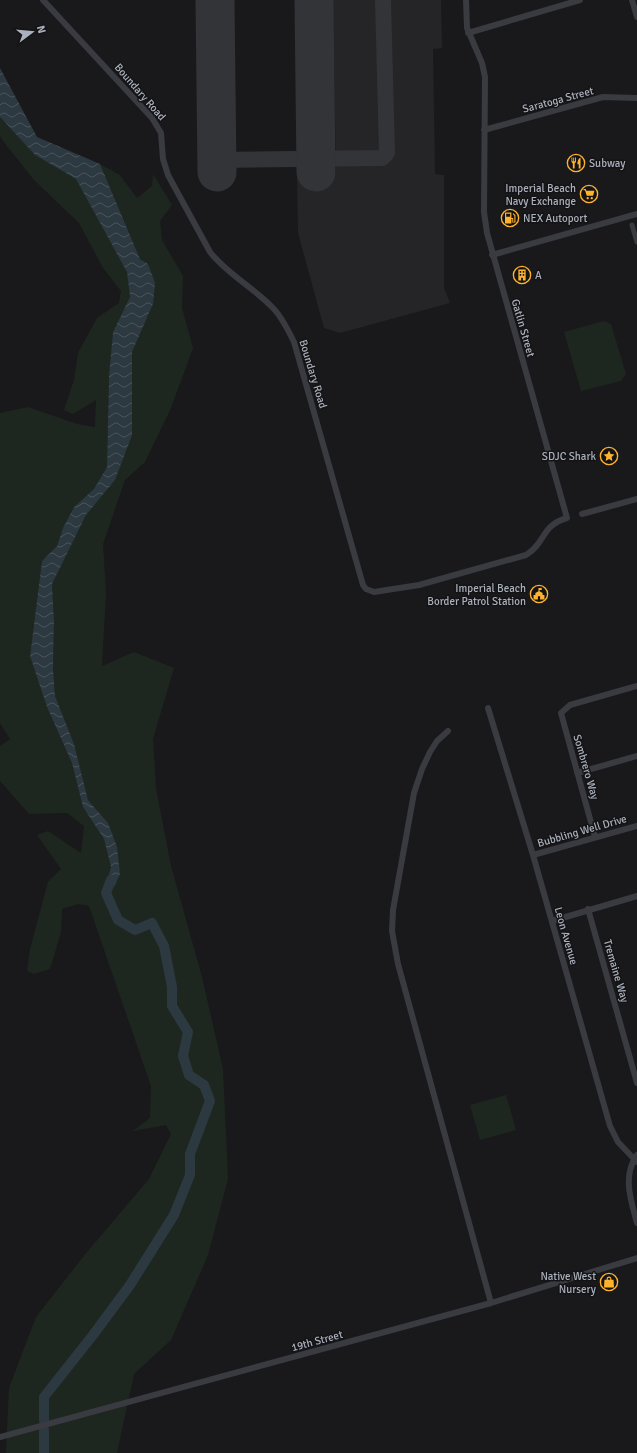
<svg xmlns="http://www.w3.org/2000/svg" width="637" height="1453" font-family="Signika,sans-serif">
<style>
.built{fill:#252528}
.grass{fill:#1e271f}
.water{fill:url(#water-waves)}
.lines{fill:none;stroke-linecap:round;stroke-linejoin:round}
.river{stroke:#2d3941;stroke-width:10}
.taxiway{stroke:#323438;stroke-width:16}
.runway{stroke:#323438;stroke-width:39}
.pedestrian{stroke:#393b41;stroke-width:5}
.minor{stroke:#393b41;stroke-width:6}
.labels{text-anchor:middle;dominant-baseline:central;stroke-width:3;stroke-linejoin:round;paint-order:stroke}
.street-label{font-size:11px;fill:#aab0bc;stroke:#141416}
.poi-label{font-size:11px;fill:#aab0bc;stroke:#141416;text-anchor:end}
</style>
<defs>
<pattern id="water-waves" width="16" height="10" patternUnits="userSpaceOnUse"><rect width="16" height="10" fill="#2d3941"/><path d="M0 5q4-4 8 0t8 0" fill="none" stroke="#49535a"/></pattern>
</defs>
<rect width="100%" height="100%" fill="#19191b"/>
<!-- built -->
<path class="built" d="M 333,0 L 441,0 L 442,48 L 433,49 L 435,174 L 444,175 L 444,288 L 450,303 L 340,333 L 324,328 L 298,233 L 297,174 L 336,173 Z"/>
<!-- grass -->
<path class="grass" d="M 0,117 L 35,155 L 76,179 L 127,271 L 130,297 L 113,332 L 109,375 L 107,467 L 94,489 L 74,507 L 63,528 L 57,546 L 42,561 L 30,656 L 47,707 L 72,763 L 83,807 L 104,839 L 111,867 L 104,893 L 114,887 L 108,823 L 88,800 L 74,744 L 55,696 L 53,668 L 54,621 L 52,583 L 86,515 L 115,480 L 131,435 L 132,352 L 153,304 L 148,264 L 140,259 L 100,164 L 120,175 L 137,198 L 152,186 L 153,174 L 172,205 L 160,221 L 162,240 L 183,276 L 182,308 L 193,348 L 171,408 L 145,462 L 125,480 L 103,544 L 106,592 L 102,666 L 134,652 L 174,668 L 153,739 L 156,788 L 171,866 L 202,977 L 223,1069 L 228,1179 L 208,1255 L 171,1340 L 134,1374 L 117,1453 L 6,1453 L 9,1388 L 36,1317 L 87,1252 L 149,1179 L 171,1134 L 166,1125 L 133,1131 L 150,1118 L 151,1086 L 89,906 L 78,904 L 62,909 L 61,932 L 50,969 L 34,974 L 27,971 L 30,949 L 48,882 L 61,869 L 37,835 L 48,831 L 81,853 L 84,826 L 67,813 L 29,814 L 0,781 L 0,746 L 10,739 L 0,723 L 0,413 L 28,407 L 77,424 L 95,427 L 96,400 L 73,414 L 64,410 L 74,380 L 78,353 L 97,318 L 119,303 L 121,291 L 103,268 L 79,223 L 34,180 L 3,141 L 0,136 Z
M 604,321 L 611,324 L 626,374 L 621,381 L 581,391 L 564,332 Z
M 506,1095 L 516,1130 L 480,1140 L 470,1105 Z"/>
<!-- water -->
<path class="water" d="M 0,68 L 37,137 L 100,164 L 140,259 L 148,264 L 155,283 L 153,304 L 132,352 L 132,435 L 115,480 L 86,515 L 52,584 L 54,621 L 53,668 L 55,696 L 74,744 L 88,800 L 108,823 L 117,847 L 120,874 L 114,887 L 103,894 L 111,867 L 104,839 L 83,807 L 72,763 L 47,707 L 30,656 L 42,561 L 57,546 L 63,528 L 74,507 L 94,489 L 107,467 L 109,375 L 113,332 L 130,297 L 127,272 L 76,179 L 35,155 L 0,117 Z"/>
<g class="lines">
<!-- river -->
<path class="river" d="M 44,1421 L 44,1397 L 93,1335 L 130,1285 L 174,1215 L 190,1175 L 190,1154 L 210,1101 L 204,1085 L 189,1075 L 183,1056 L 188,1032 L 172,1006 L 172,987 L 164,946 L 152,923 L 135,930 L 118,920 L 106,893 L 111,880
M 44,1430 L 44,1453"/>
<!-- taxiway -->
<path class="taxiway" d="M 217,160 L 382,158 L 387,153 L 383,0"/>
<!-- runway -->
<path class="runway" d="M 215,0 L 217,172
M 314,0 L 316,172"/>
<!-- pedestrian -->
<path class="pedestrian" d="M 632,225 L 637,242"/>
<!-- minor -->
<path class="minor" d="M 43,0 L 152,118 L 161,133 L 163,159 L 168,175 L 210,252 C 227,274 253,287 273,308 C 282,317 288,330 294,342 L 363,585 L 366,589 L 374,592 L 419,585 L 526,555 C 547,542 540,526 567,518 L 487,233 L 484,212 L 485,77 L 482,63 L 467,28 L 466,0
M 632,0 L 637,17
M 468,33 L 580,0
M 484,130 L 603,97 L 637,98
M 492,255 L 637,214
M 582,514 L 637,499
M 488,708 L 533,855 L 610,1126 L 618,1142 L 637,1162
M 448,731 L 437,741 L 430,752 L 422,769 L 414,793 L 393,910 L 392,931 L 398,964 L 491,1303
M 577,773 L 637,756
M 595,837 L 561,713 L 570,705 L 637,686
M 533,855 L 637,826
M 588,909 L 637,1083
M 552,921 L 637,896
M 637,1155 C 622,1176 631,1201 637,1223
M 0,1437 L 491,1303 L 637,1258"/>
</g>
<!-- icons -->
<defs>
<symbol id="restaurant-ring" viewBox="-11 -11 22 22"><circle r="9.5" fill="#141416" stroke="#ffb22d" stroke-width="1.5"/><path d="M-5-6h1v4h1v-4h1v4h1v-4h1v5L-1.5 .5V6h-2V.5L-5-1ZM5-6V6H3V1.5H1.5Q1.5-4 5-6Z" fill="#ffb22d"/></symbol>
<symbol id="supermarket-ring" viewBox="-11 -11 22 22"><circle r="9.5" fill="#141416" stroke="#ffb22d" stroke-width="1.5"/><path d="M-6-5.5h2.5l.6 2H6L4.5 2H-2.5L-4.4-4H-6ZM-1.5 3.2a1.3 1.3 0 1 0 .1 0ZM3 3.2a1.3 1.3 0 1 0 .1 0Z" fill="#ffb22d"/></symbol>
<symbol id="fuel-ring" viewBox="-11 -11 22 22"><circle r="9.5" fill="#141416" stroke="#ffb22d" stroke-width="1.5"/><path d="M-5.5-6h7V0h2V4h1.3V-2.5L3-4.5l.8-.8L6-3V5H2.5V1h-1V6h-7ZM-4.2-4.7v3.2H.2V-4.7Z" fill="#ffb22d"/></symbol>
<symbol id="building-ring" viewBox="-11 -11 22 22"><circle r="9.5" fill="#141416" stroke="#ffb22d" stroke-width="1.5"/><path d="M-4-6H4V6H1V3H-1V6H-4ZM-2.5-4.3h1.7v1.8h-1.7ZM.8-4.3h1.7v1.8H.8ZM-2.5-1h1.7V.8h-1.7ZM.8-1h1.7V.8H.8Z" fill="#ffb22d"/></symbol>
<symbol id="sight-ring" viewBox="-11 -11 22 22"><circle r="9.5" fill="#141416" stroke="#ffb22d" stroke-width="1.5"/><path d="M0-6L1.8-2.2L6-1.7L2.9 1.2L3.7 5.4L0 3.3L-3.7 5.4L-2.9 1.2L-6-1.7L-1.8-2.2Z" fill="#ffb22d"/></symbol>
<symbol id="civic-ring" viewBox="-11 -11 22 22"><circle r="9.5" fill="#141416" stroke="#ffb22d" stroke-width="1.5"/><path d="M-.6-6.5H3V-4.5H.6V-3L4-1V1h2V6H-6V1h2V-1L-.6-3ZM-1.2 2.5V6h2.4V2.5Z" fill="#ffb22d"/></symbol>
<symbol id="shop-ring" viewBox="-11 -11 22 22"><circle r="9.5" fill="#141416" stroke="#ffb22d" stroke-width="1.5"/><path d="M-5-2.5h2.3a2.7 3.5 0 0 1 5.4 0H5L5.5 6h-11ZM-1.5-2.5h3a1.5 2.3 0 0 0-3 0Z" fill="#ffb22d"/></symbol>
</defs>
<g fill-rule="evenodd">
<use href="#restaurant-ring" x="566" y="153" width="20" height="20"/>
<use href="#supermarket-ring" x="579" y="184" width="20" height="20"/>
<use href="#fuel-ring" x="500" y="208" width="20" height="20"/>
<use href="#building-ring" x="512" y="265" width="20" height="20"/>
<use href="#sight-ring" x="599" y="446" width="20" height="20"/>
<use href="#civic-ring" x="529" y="584" width="20" height="20"/>
<use href="#shop-ring" x="599" y="1272" width="20" height="20"/>
</g>
<g class="labels">
<!-- street labels -->
<g class="street-label">
<text transform="translate(140 92) rotate(49)">Boundary Road</text>
<text transform="translate(558 100) rotate(-15)">Saratoga Street</text>
<text transform="translate(523 328) rotate(74)">Gatlin Street</text>
<text transform="translate(313 374) rotate(73)">Boundary Road</text>
<text transform="translate(586 767) rotate(74)">Sombrero Way</text>
<text transform="translate(582 831) rotate(-16)">Bubbling Well Drive</text>
<text transform="translate(566 936) rotate(74)">Leon Avenue</text>
<text transform="translate(616 971) rotate(74)">Tremaine Way</text>
<text transform="translate(317 1341) rotate(-15)">19th Street</text>
</g>
<!-- poi labels -->
<g class="poi-label">
<text x="589" y="163" text-anchor="start">Subway</text>
<text x="576" y="188">Imperial Beach<tspan x="576" dy="13">Navy Exchange</tspan></text>
<text x="523" y="218" text-anchor="start">NEX Autoport</text>
<text x="535" y="275" text-anchor="start">A</text>
<text x="596" y="456">SDJC Shark</text>
<text x="526" y="588">Imperial Beach<tspan x="526" dy="13">Border Patrol Station</tspan></text>
<text x="596" y="1276">Native West<tspan x="596" dy="13">Nursery</tspan></text>
</g>
</g>
<!-- north arrow -->
<g transform="translate(32 32) rotate(74)" stroke="#141416" stroke-width="3" paint-order="stroke">
<path d="M0-3L7 15L0 10L-7 15Z" fill="#aab0bc"/>
<text y="-6" font-size="11" font-weight="bold" text-anchor="middle" fill="#aab0bc">N</text>
</g>
</svg>
